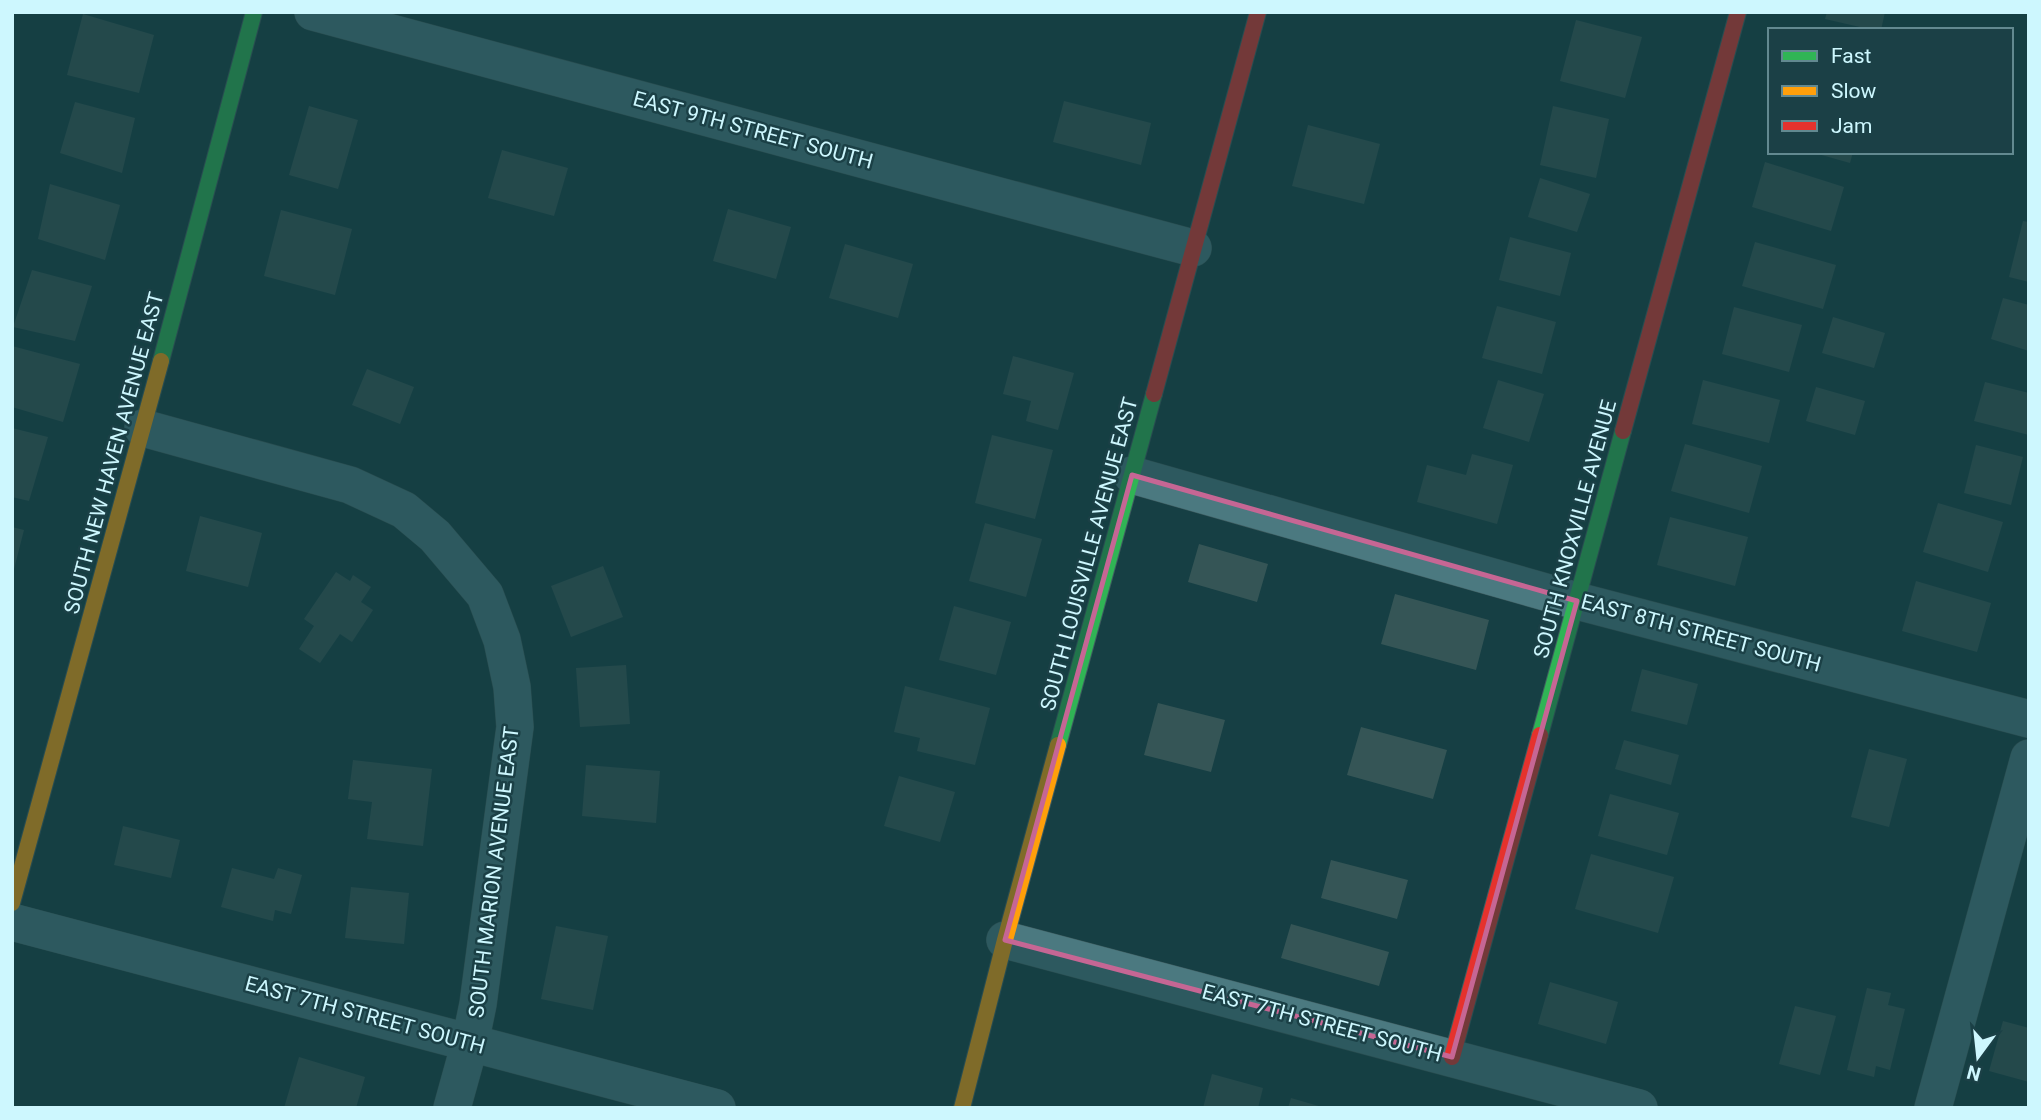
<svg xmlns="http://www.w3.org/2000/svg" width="2041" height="1120" font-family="Roboto,sans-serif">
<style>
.building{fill:#355556}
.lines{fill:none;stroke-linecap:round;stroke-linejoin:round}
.street-casing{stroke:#3f5d60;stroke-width:38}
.fast-casing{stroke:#3f5d60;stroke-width:18}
.slow-casing{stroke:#3f5d60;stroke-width:18}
.jam-casing{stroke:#3f5d60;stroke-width:18}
.street{stroke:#4b7980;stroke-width:37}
.fast{stroke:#30b455;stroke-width:16}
.slow{stroke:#ff9f0a;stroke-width:16}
.jam{stroke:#e5322d;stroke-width:16}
.marked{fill:none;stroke:#c66694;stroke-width:5;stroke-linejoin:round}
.labels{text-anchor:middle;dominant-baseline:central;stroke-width:5;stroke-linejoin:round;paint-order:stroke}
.street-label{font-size:21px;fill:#cdf7fe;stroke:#1b4046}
</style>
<rect width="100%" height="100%" fill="#163f44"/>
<!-- building -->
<path class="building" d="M 1827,12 L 1885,12 L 1881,30 L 1873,30 L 1825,19 Z
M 83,14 L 154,35 L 139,93 L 67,75 Z
M 1576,20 L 1642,37 L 1625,98 L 1560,81 Z
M 1064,101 L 1151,123 L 1141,165 L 1053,142 Z
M 75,102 L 135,118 L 122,173 L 60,153 Z
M 309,106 L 358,120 L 338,189 L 289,175 Z
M 1553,106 L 1609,119 L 1596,178 L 1540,165 Z
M 1308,125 L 1380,144 L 1364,204 L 1292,186 Z
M 502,150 L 568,168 L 554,216 L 488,198 Z
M 1811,152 L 1853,152 L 1850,163 Z
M 1765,162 L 1844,187 L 1831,231 L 1752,207 Z
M 1540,178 L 1590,194 L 1577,232 L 1528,217 Z
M 50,184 L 120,205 L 105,260 L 38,239 Z
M 728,209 L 791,227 L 776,279 L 713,261 Z
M 281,210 L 352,229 L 335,295 L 264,276 Z
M 2023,221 L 2029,222 L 2029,282 L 2009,277 Z
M 1510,237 L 1571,253 L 1560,296 L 1499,280 Z
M 1755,242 L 1836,265 L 1823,309 L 1742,286 Z
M 845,244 L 913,264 L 898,318 L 829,298 Z
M 32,270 L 92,286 L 75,341 L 13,327 Z
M 2003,298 L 2029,305 L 2029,351 L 1991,339 Z
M 1497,306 L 1556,322 L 1542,374 L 1482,358 Z
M 1734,307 L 1802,325 L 1789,372 L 1722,354 Z
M 1833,317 L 1885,333 L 1874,368 L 1822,353 Z
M 12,346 L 80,364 L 63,422 L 12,407 Z
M 1013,356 L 1074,373 L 1058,430 L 1026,421 L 1031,401 L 1003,394 Z
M 367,369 L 414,387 L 400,424 L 352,405 Z
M 1498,380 L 1544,394 L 1529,442 L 1483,428 Z
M 1703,380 L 1780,400 L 1769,443 L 1692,424 Z
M 1985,382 L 2029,393 L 2029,435 L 1974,421 Z
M 1816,387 L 1865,401 L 1855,435 L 1806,421 Z
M 12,428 L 48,437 L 29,501 L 12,497 Z
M 992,435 L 1053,450 L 1035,519 L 975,503 Z
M 1685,444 L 1762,466 L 1749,513 L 1671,491 Z
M 1976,445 L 2023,457 L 2011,505 L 1964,493 Z
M 1472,454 L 1513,465 L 1497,524 L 1417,502 L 1427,465 L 1466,475 Z
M 1938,503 L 2003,522 L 1988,572 L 1923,552 Z
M 200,516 L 262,533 L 248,587 L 186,571 Z
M 1670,517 L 1748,537 L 1735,586 L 1657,565 Z
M 985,523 L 1042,539 L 1026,597 L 969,581 Z
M 12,527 L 24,530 L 13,573 L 12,572 Z
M 1199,544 L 1268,564 L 1257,602 L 1188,582 Z
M 603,566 L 623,617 L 571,637 L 551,586 Z
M 336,572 L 350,581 L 353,575 L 371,587 L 361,602 L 373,610 L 352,642 L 340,634 L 320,663 L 299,649 L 314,626 L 304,619 Z
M 1916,581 L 1991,603 L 1977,652 L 1902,631 Z
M 1395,594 L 1489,620 L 1476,670 L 1381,644 Z
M 954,606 L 1011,622 L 996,675 L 939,660 Z
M 626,665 L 630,724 L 580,727 L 576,668 Z
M 1642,669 L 1698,684 L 1687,725 L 1631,711 Z
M 905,686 L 990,708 L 975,765 L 917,751 L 920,738 L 894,732 Z
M 1158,703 L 1225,720 L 1211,772 L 1144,755 Z
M 1361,727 L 1447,750 L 1433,799 L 1347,775 Z
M 1624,740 L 1679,755 L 1671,785 L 1615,769 Z
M 1869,749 L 1907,759 L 1889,827 L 1851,817 Z
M 353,760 L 432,769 L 423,846 L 367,839 L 372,802 L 348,799 Z
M 586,765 L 660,771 L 656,823 L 582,816 Z
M 899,776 L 955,792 L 940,842 L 884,826 Z
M 1610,794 L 1679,813 L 1667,855 L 1598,836 Z
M 123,826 L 180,840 L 171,878 L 114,865 Z
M 1591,854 L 1674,877 L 1658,933 L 1575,909 Z
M 1331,860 L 1408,880 L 1397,919 L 1321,898 Z
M 232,868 L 274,879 L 278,868 L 302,875 L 291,914 L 275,910 L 273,921 L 221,907 Z
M 351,887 L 409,893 L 404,944 L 345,938 Z
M 1291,924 L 1389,952 L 1379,986 L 1281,958 Z
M 556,926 L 608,936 L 593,1010 L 541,999 Z
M 1550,982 L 1618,1002 L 1606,1044 L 1538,1024 Z
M 1867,988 L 1891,993 L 1888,1005 L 1905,1009 L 1890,1070 L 1876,1066 L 1874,1077 L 1847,1070 Z
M 1795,1006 L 1836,1016 L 1820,1075 L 1779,1064 Z
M 2003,1021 L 2029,1028 L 2029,1082 L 1989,1071 Z
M 299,1057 L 365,1077 L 356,1108 L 284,1108 Z
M 1212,1074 L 1263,1088 L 1258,1108 L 1203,1108 Z
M 1291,1098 L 1322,1107 L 1322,1108 L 1288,1108 Z"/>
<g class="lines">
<defs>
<path id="street" d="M 313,12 L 1193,248
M 143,428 L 350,485 L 404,510 L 435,536 L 485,595 L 502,640 L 512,687 L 515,727 L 478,1004 L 470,1043 L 452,1108
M 1132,475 L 1577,601 L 2029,719
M 12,922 L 717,1108
M 1005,940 L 1639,1108
M 1933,1108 L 2029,758"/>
<path id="fast" d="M 161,361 L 254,12
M 1540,735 L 1623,431
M 1058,745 L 1154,394"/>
<path id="slow" d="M 12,903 L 161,361
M 962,1108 L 1005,940 L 1058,745"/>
<path id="jam" d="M 1154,394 L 1258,12
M 1623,431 L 1738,12
M 1452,1057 L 1540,735"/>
</defs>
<!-- street casing -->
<use href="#street" class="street-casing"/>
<!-- fast casing -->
<use href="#fast" class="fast-casing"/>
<!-- slow casing -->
<use href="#slow" class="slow-casing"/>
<!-- jam casing -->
<use href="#jam" class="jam-casing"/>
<!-- street -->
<use href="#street" class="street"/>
<!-- fast -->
<use href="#fast" class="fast"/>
<!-- slow -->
<use href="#slow" class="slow"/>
<!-- jam -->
<use href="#jam" class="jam"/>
</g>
<!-- marked area -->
<path d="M0 0H2041V1120H0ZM 1132,475 L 1577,601 L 1452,1057 L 1005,940 Z" fill="#163f44" fill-opacity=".55" fill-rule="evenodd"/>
<path class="marked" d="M 1132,475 L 1577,601 L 1452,1057 L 1005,940 Z"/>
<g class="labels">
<!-- street labels -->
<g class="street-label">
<text transform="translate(753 130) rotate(15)">EAST 9TH STREET SOUTH</text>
<text transform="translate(114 453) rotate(-75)">SOUTH NEW HAVEN AVENUE EAST</text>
<text transform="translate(1575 529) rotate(-75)">SOUTH KNOXVILLE AVENUE</text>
<text transform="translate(1089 554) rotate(-75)">SOUTH LOUISVILLE AVENUE EAST</text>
<text transform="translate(1701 633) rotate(15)">EAST 8TH STREET SOUTH</text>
<text transform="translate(494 872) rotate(-83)">SOUTH MARION AVENUE EAST</text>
<text transform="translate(365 1015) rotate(15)">EAST 7TH STREET SOUTH</text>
<text transform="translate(1322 1023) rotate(15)">EAST 7TH STREET SOUTH</text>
</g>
</g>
<!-- border -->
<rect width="2041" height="1120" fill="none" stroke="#cdf7fe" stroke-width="28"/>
<!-- legend -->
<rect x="1768" y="28" width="245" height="126" fill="#1b4046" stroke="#628990" stroke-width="2"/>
<rect x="1782" y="51" width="35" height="10" fill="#30b455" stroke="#628990" stroke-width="2"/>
<text x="1831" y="63" font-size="21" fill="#cdf7fe">Fast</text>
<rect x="1782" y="86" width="35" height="10" fill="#ff9f0a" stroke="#628990" stroke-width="2"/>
<text x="1831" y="98" font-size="21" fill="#cdf7fe">Slow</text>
<rect x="1782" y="121" width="35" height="10" fill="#e5322d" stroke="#628990" stroke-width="2"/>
<text x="1831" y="133" font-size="21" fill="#cdf7fe">Jam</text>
<!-- north arrow -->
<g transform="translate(1978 1057) rotate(195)" stroke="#1b4046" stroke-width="5" paint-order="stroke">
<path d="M0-5L12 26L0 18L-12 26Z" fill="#cdf7fe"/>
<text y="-10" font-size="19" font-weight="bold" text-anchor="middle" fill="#cdf7fe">N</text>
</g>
</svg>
